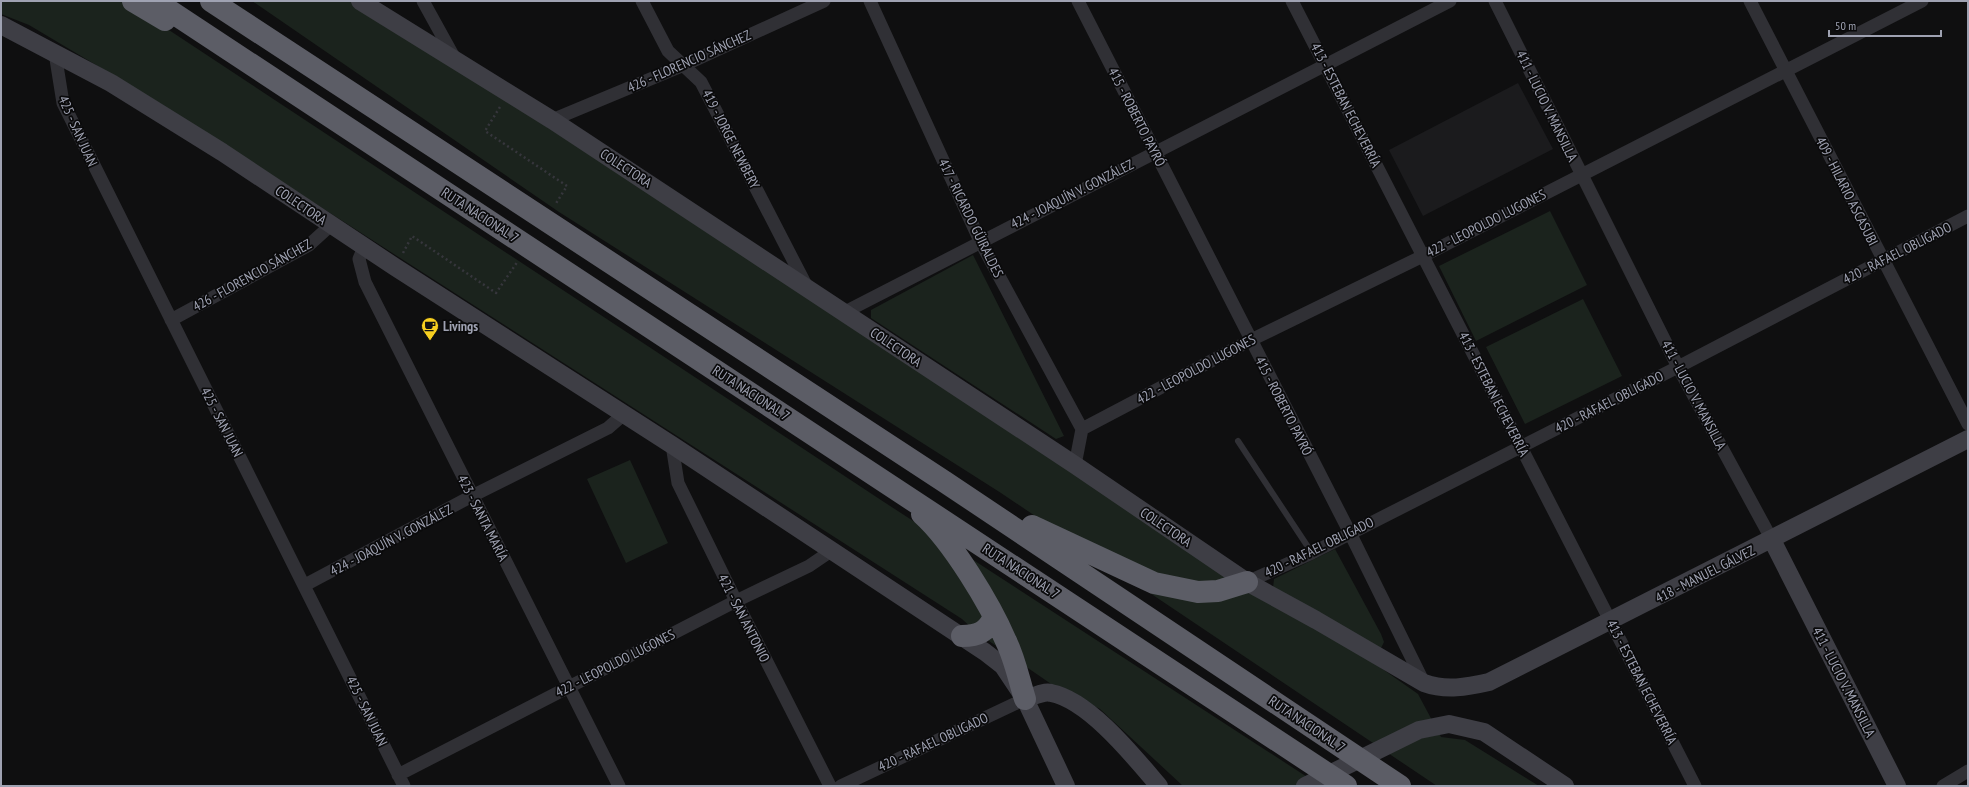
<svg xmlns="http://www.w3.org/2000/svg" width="1969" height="787" font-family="'PT Sans Narrow',sans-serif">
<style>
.built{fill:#1b1b1d}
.grass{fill:#1b231d}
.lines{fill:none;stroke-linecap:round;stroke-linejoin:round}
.path{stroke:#36363c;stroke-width:2.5;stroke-dasharray:2 3;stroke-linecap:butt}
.lane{stroke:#303035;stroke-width:6}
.street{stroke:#303035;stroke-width:13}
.secondary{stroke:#3e3e45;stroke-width:18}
.highway{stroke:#5c5d66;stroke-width:22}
.labels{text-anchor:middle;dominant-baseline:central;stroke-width:3.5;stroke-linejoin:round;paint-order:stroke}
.street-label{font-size:14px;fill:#9fa2b2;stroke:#0a0a0b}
.poi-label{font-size:14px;font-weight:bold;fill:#9fa2b2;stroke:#0a0a0b;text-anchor:start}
</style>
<rect width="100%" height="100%" fill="#0f0f10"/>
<!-- built -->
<path class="built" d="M 1518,83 L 1553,149 L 1423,216 L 1389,150 Z"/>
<!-- grass -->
<path class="grass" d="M 1,1 L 125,1 L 884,502 L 1321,786 L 1183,786 L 1100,709 L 1054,686 L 976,632 L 962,619 L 148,96 L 29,25 L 1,14 Z
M 252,1 L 353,1 L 1364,656 L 1418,694 L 1441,737 L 1465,740 L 1539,786 L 1437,786 L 1001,493 L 559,212 Z
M 1550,211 L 1587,285 L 1476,341 L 1439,266 Z
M 973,255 L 1064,436 L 1056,439 L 871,318 L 871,310 Z
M 1583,299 L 1622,376 L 1525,424 L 1486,347 Z
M 630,460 L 668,543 L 626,563 L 587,479 Z
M 1335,549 L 1381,634 L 1384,642 L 1381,648 L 1273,588 L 1274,579 Z"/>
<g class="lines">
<!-- path -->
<path class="path" d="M 500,107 L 485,131 L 567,186 L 555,205
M 403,253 L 412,236 L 496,293 L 518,261"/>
<!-- lane -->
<path class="lane" d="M 1238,441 L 1312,553"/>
<!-- street -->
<path class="street" d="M 423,1 L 455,59
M 642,1 L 668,51 L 701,82 L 807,287
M 870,1 L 980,241 L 1082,429
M 1078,1 L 1350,533 L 1424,683
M 1292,1 L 1695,786
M 1495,1 L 1678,367 L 1772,540
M 1750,1 L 1968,424
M 55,53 L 63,103 L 404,786
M 552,120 L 684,65 L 824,1
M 364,247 L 359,259 L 365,282 L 619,786
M 845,312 L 1450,1
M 171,320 L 309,245 L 331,225
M 672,445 L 678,483 L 736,601 L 830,786
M 1075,465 L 1082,429 L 1251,340 L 1423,256 L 1922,1
M 1247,582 L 1312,553 L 1678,367 L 1968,216
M 305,585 L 472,496 L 608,428 L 624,414
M 398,775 L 736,601 L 809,566 L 831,551
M 841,786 L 1025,699
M 1943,786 L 1968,771"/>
<!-- secondary -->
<path class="secondary" d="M 360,1 L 552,120 L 1075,465 L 1247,582 L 1316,620 L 1424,683 C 1446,691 1467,687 1489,682 L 1968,439
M 1,25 L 111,83 L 222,152 L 395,267 L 672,445 L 985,652 L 1003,666 L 1025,699 L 1066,786
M 1772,540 L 1897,786
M 1025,699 C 1032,697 1044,691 1051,693 C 1089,700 1135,758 1159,786
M 1305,786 L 1419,730 L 1449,724 L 1484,732 L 1565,786"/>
<!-- highway -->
<path class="highway" d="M 133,1 L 165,20
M 155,1 L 1346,786
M 211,1 L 945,482 L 1400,786
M 922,514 C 952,541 990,604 1006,641 C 1015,659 1019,680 1025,699
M 1032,526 L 1154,583 L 1198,592 L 1218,591 L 1247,582
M 962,636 C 978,636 987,632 994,617"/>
</g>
<!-- icons -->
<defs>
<symbol id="cafe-pin" viewBox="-11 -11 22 30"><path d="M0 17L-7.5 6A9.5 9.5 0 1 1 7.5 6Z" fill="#f7cf20" stroke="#0a0a0b"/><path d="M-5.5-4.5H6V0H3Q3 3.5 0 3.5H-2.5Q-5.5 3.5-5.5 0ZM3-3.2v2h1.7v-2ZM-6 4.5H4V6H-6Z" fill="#111"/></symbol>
</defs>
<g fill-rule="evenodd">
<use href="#cafe-pin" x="420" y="316" width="20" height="27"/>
</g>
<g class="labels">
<!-- street labels -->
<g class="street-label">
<text transform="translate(689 61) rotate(-24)">426 - FLORENCIO SÁNCHEZ</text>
<text transform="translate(1346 105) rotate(63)">413 - ESTEBAN ECHEVERRÍA</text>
<text transform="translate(1547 106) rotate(64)">411 - LUCIO V. MANSILLA</text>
<text transform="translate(1137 117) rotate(63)">415 - ROBERTO PAYRÓ</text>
<text transform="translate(78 131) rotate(66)">425 - SAN JUAN</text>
<text transform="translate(731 139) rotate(63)">419 - JORGE NEWBERY</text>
<text transform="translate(626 168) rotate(33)">COLECTORA</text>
<text transform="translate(1847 191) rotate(63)">409 - HILARIO ASCASUBI</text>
<text transform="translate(1072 194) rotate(-27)">424 - JOAQUÍN V. GONZÁLEZ</text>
<text transform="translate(301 205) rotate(34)">COLECTORA</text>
<text transform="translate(480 215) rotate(33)">RUTA NACIONAL 7</text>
<text transform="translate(971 218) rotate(64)">417 - RICARDO GÜIRALDES</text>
<text transform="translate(1486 223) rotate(-27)">422 - LEOPOLDO LUGONES</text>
<text transform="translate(1897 253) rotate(-27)">420 - RAFAEL OBLIGADO</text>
<text transform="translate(252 275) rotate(-29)">426 - FLORENCIO SÁNCHEZ</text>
<text transform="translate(896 347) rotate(34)">COLECTORA</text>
<text transform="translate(1196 369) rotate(-28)">422 - LEOPOLDO LUGONES</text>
<text transform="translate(751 393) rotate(33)">RUTA NACIONAL 7</text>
<text transform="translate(1494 394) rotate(63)">413 - ESTEBAN ECHEVERRÍA</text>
<text transform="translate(1694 395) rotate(62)">411 - LUCIO V. MANSILLA</text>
<text transform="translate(1609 402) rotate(-27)">420 - RAFAEL OBLIGADO</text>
<text transform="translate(1284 406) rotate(63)">415 - ROBERTO PAYRÓ</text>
<text transform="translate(222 422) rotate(63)">425 - SAN JUAN</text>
<text transform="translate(483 518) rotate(63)">423 - SANTA MARÍA</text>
<text transform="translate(1166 527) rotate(34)">COLECTORA</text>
<text transform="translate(391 540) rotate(-28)">424 - JOAQUÍN V. GONZÁLEZ</text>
<text transform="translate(1319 547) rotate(-26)">420 - RAFAEL OBLIGADO</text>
<text transform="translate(1021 571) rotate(33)">RUTA NACIONAL 7</text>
<text transform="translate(1705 574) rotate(-27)">418 - MANUEL GÁLVEZ</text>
<text transform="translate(744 618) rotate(63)">421 - SAN ANTONIO</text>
<text transform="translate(615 663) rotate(-27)">422 - LEOPOLDO LUGONES</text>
<text transform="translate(1642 682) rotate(63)">413 - ESTEBAN ECHEVERRÍA</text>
<text transform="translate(1844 682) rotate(63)">411 - LUCIO V. MANSILLA</text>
<text transform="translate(367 711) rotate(64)">425 - SAN JUAN</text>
<text transform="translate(1307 724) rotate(34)">RUTA NACIONAL 7</text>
<text transform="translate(933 742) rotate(-25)">420 - RAFAEL OBLIGADO</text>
</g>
<!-- poi labels -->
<g class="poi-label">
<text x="443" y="326">Livings</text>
</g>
</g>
<!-- border -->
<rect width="1969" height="787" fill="none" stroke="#9fa2b2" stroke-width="4"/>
<!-- scale -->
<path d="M1829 30v6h112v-6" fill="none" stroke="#9fa2b2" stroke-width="2"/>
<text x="1835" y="30" font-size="12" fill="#9fa2b2" stroke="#0a0a0b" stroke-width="3" paint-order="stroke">50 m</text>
</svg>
